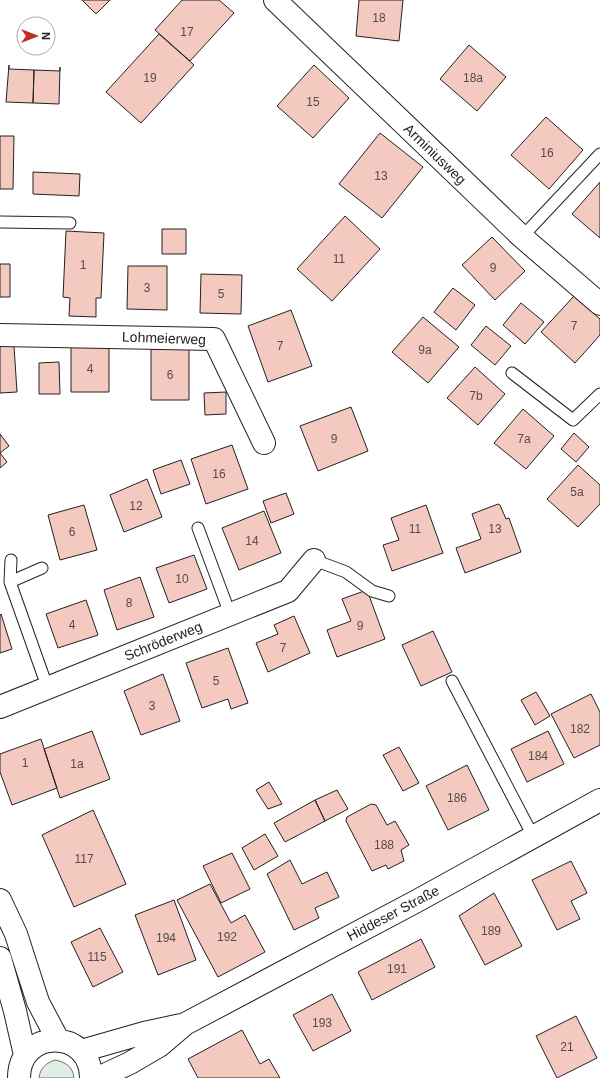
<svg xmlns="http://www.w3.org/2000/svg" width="600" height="1078" font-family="Arial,sans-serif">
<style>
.green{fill:#e0efe3;stroke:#6f6f6f}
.building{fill:#f3c9c0;stroke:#222}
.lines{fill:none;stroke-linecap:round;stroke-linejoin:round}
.lane-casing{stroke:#222;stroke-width:13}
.street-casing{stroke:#222;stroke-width:24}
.secondary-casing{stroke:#222;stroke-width:24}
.lane{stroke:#fff;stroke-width:11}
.street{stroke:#fff;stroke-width:22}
.secondary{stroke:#fff;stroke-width:22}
.labels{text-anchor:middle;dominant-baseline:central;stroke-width:3;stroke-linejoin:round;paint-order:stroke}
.number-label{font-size:12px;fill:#564c4a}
.street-label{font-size:14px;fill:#222;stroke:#fff}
</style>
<rect width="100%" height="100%" fill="#fff"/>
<!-- green -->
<path class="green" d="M 55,1060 C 66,1062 73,1067 74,1078 L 39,1078 C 40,1068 46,1063 55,1060 Z"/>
<!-- building -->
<path class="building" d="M 82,0 L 110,0 L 96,14 Z
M 182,0 L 219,0 L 234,13 L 190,61 L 155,30 Z
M 359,0 L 403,0 L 399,41 L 356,36 Z
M 159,34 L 194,65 L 141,123 L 106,92 Z
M 469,45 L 506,77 L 477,111 L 440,79 Z
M 9,65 L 9,69 L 34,70 L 33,103 L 6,102 Z
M 314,65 L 349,98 L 313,138 L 277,106 Z
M 60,67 L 59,104 L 33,103 L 34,70 L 60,71 Z
M 546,117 L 583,150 L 549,189 L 511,155 Z
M 380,133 L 423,167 L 382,218 L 339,184 Z
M 0,136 L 14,136 L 13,189 L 0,189 Z
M 33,172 L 80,174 L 79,196 L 33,194 Z
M 600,182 L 600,238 L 572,214 Z
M 345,216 L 380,249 L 332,301 L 297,269 Z
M 162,229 L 186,229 L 186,254 L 162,254 Z
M 66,231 L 104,233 L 101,298 L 96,298 L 96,317 L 69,316 L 70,298 L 63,297 Z
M 492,237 L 525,271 L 495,300 L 462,265 Z
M 0,264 L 10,264 L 10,297 L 0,297 Z
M 128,266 L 167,266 L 167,310 L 127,309 Z
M 201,274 L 242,275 L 241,314 L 200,313 Z
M 453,288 L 475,305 L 456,330 L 434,312 Z
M 574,296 L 600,319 L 600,335 L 575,363 L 541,332 Z
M 521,303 L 544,322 L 525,344 L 503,325 Z
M 291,310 L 312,366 L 268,382 L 248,326 Z
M 423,317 L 459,347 L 428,383 L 392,352 Z
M 486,326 L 511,346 L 495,365 L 471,345 Z
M 0,346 L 14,346 L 17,392 L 0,393 Z
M 109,346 L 109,392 L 71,392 L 71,347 Z
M 151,349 L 189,349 L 189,400 L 151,400 Z
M 59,362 L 60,394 L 39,394 L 39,363 Z
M 475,367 L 505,394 L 478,425 L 447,398 Z
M 226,392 L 226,414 L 205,415 L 204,393 Z
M 351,407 L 368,451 L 318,471 L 300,426 Z
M 523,409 L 554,436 L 526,469 L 494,443 Z
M 574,433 L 589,447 L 576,462 L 561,449 Z
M 0,434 L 9,446 L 0,453 Z
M 232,445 L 248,489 L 206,504 L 191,459 Z
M 0,453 L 7,462 L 0,468 Z
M 181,460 L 190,484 L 161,494 L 153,470 Z
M 578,465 L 600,485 L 600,504 L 578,527 L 547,499 Z
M 147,479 L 162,517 L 124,532 L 110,495 Z
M 286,493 L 294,514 L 271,523 L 263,501 Z
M 498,504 L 500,505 L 506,519 L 509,518 L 521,552 L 465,573 L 456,548 L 481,539 L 472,514 Z
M 84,505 L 97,550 L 60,560 L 48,515 Z
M 426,505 L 443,553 L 392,571 L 383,545 L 399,540 L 391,518 Z
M 264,511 L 281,553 L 239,570 L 222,528 Z
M 194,555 L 207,589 L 169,603 L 156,568 Z
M 140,577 L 154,617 L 117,630 L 104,590 Z
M 367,590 L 385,639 L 337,657 L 327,630 L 351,621 L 342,599 Z
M 86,600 L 98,635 L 58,648 L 46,614 Z
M 1,614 L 12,649 L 0,653 L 0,615 Z
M 294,616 L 310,653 L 268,672 L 256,643 L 278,634 L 274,625 Z
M 433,631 L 452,672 L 421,686 L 402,645 Z
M 228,648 L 248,703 L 231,709 L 228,699 L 202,708 L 186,663 Z
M 163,674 L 180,721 L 141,735 L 124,691 Z
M 536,692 L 550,716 L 535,725 L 521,700 Z
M 591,694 L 600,712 L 600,745 L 574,758 L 551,714 Z
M 92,731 L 110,779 L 60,798 L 44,749 Z
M 548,731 L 564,764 L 527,782 L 511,749 Z
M 41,739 L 57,788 L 12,805 L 0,772 L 0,754 Z
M 399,747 L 419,783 L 403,791 L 383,755 Z
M 467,765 L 489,810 L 448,830 L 426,786 Z
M 269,782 L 282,804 L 268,809 L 256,790 Z
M 337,790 L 348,809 L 325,821 L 315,800 Z
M 315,800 L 325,821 L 285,842 L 274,823 Z
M 371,804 L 376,805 L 387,825 L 395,821 L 409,845 L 401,850 L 404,861 L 388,869 L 386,865 L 372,871 L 346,821 L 347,817 Z
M 93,810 L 126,884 L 74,907 L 42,835 Z
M 265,834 L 278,856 L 254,870 L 242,848 Z
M 232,853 L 250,889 L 221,903 L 203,866 Z
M 290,860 L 302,884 L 327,872 L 339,897 L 315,908 L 319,918 L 294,930 L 267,874 Z
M 571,861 L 587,893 L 571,901 L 580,919 L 557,930 L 532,880 Z
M 210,884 L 231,923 L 245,915 L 265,952 L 218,977 L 177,900 Z
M 494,893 L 522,946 L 485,965 L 459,916 Z
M 174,900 L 196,960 L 158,975 L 135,915 Z
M 100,928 L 123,972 L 93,987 L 71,942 Z
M 421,939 L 435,967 L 372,1000 L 358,972 Z
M 332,994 L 351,1031 L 313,1051 L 293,1015 Z
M 576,1016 L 597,1058 L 557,1078 L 536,1036 Z
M 242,1030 L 260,1064 L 269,1059 L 280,1078 L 198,1078 L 188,1059 Z"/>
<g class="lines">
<defs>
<path id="lane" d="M 0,222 L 70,223
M 522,237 L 600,154
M 512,373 L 573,420 L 600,394
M 198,528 L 230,614
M 11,560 L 10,582 L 48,689
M 314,560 L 346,572 L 372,591 L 389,596
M 10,582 L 42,568
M 452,681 L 533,836"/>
<path id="street" d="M 275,0 L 522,237 L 600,304
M 0,335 L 214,339 L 264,443
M 0,707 L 288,591 L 314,560"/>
<path id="secondary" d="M 0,900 L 16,934 L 38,1002 L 58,1040
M 0,958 L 15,1011 L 25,1055
M 81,1051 L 144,1033 L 181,1025
M 19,1078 C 19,1028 91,1028 91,1078
M 98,1078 L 130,1063 L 159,1046 L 185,1024 L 415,902 L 600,800"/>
</defs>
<!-- lane casing -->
<use href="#lane" class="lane-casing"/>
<!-- street casing -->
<use href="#street" class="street-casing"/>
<!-- secondary casing -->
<use href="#secondary" class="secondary-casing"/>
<!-- lane -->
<use href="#lane" class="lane"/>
<!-- street -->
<use href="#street" class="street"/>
<!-- secondary -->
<use href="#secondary" class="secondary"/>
</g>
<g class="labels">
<!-- number labels -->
<g class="number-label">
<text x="379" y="18">18</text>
<text x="187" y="32">17</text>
<text x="150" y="78">19</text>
<text x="473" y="78">18a</text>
<text x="313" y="102">15</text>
<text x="547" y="153">16</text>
<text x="381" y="176">13</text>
<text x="339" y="259">11</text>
<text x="83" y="265">1</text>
<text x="493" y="268">9</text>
<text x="147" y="288">3</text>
<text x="221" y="294">5</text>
<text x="574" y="326">7</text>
<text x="280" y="346">7</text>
<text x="425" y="350">9a</text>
<text x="90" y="369">4</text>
<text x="170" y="375">6</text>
<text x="476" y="396">7b</text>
<text x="334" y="439">9</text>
<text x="524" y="439">7a</text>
<text x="219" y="474">16</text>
<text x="577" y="492">5a</text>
<text x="136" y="506">12</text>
<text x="415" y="529">11</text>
<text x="495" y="529">13</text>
<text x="72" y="532">6</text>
<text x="252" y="541">14</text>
<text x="182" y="579">10</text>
<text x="129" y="603">8</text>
<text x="72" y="625">4</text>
<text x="360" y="626">9</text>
<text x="283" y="648">7</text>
<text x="216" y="681">5</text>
<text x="152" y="706">3</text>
<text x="580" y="729">182</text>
<text x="538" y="756">184</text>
<text x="25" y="763">1</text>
<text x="77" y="764">1a</text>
<text x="457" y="798">186</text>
<text x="384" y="845">188</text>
<text x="84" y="859">117</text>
<text x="491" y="931">189</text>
<text x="227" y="937">192</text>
<text x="166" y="938">194</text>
<text x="97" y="957">115</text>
<text x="397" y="969">191</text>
<text x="322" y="1023">193</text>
<text x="567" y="1047">21</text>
</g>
<!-- street labels -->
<g class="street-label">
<text transform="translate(435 154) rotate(44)">Arminiusweg</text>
<text transform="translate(164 338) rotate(2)">Lohmeierweg</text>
<text transform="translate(163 641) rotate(-22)">Schröderweg</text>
<text transform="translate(393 913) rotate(-28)">Hiddeser Straße</text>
</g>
</g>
<!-- north arrow -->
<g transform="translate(36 36) rotate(90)"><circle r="19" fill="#ffffff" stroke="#a7a7a7"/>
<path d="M0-3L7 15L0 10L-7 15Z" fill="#c62828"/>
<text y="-6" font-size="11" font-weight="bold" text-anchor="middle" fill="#222222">N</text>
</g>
</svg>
